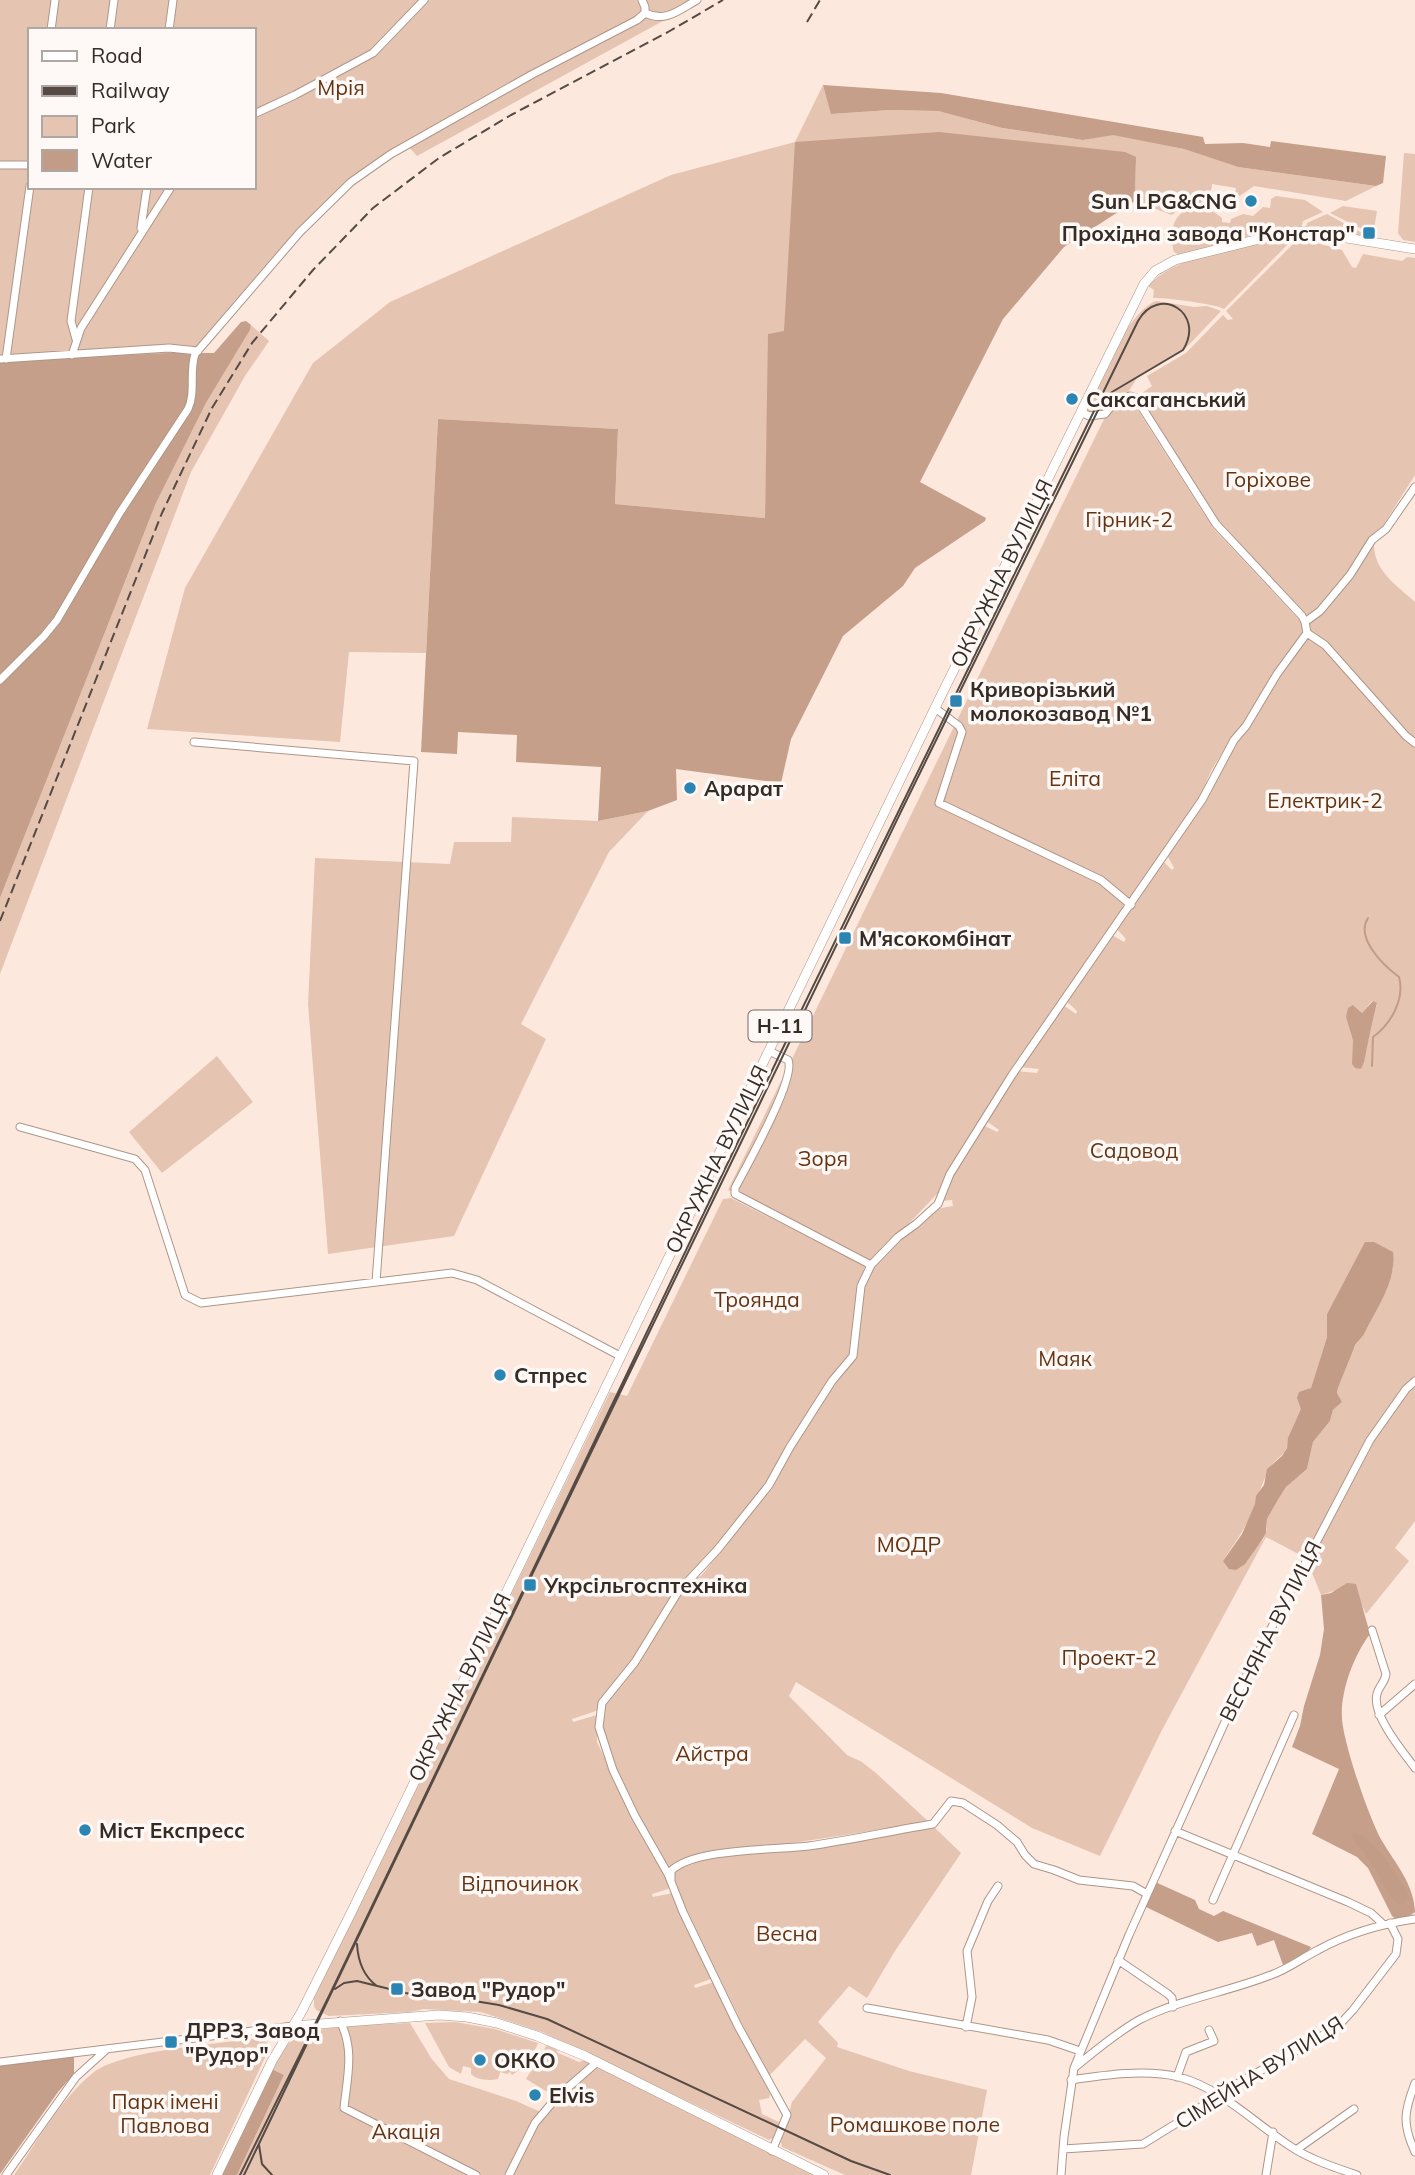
<svg xmlns="http://www.w3.org/2000/svg" width="1415" height="2175" font-family="Mulish,sans-serif">
<style>
.green{fill:#e6c4b2;fill-rule:evenodd}
.forest{fill:#c59f89}
.water{fill:#c29c87}
.lines{fill:none;stroke-linecap:round;stroke-linejoin:round}
.stream{stroke:#c29c87;stroke-width:2}
.minor-casing{stroke:#ad9689;stroke-width:9}
.major-casing{stroke:#ad9689;stroke-width:10}
.minor{stroke:#fff;stroke-width:7}
.major{stroke:#fff;stroke-width:9}
.tram{stroke:#554b44;stroke-width:2}
.rail{stroke:#554b44;stroke-width:2;stroke-dasharray:10 5;stroke-linecap:butt}
.poi-dot{fill:#2a85b2;stroke:#fef9f6;stroke-width:2.5}
.labels{text-anchor:middle;dominant-baseline:central;stroke-width:7;stroke-linejoin:round;paint-order:stroke}
.shield{fill:#fef9f6;stroke:#716a64;stroke-width:2}
.shield-label{font-size:19px;font-weight:bold;fill:#352c26}
.park-label{font-size:21px;fill:#653311;stroke:#fef9f6}
.poi-label{font-size:21px;font-weight:bold;fill:#352c26;stroke:#fef9f6;text-anchor:start}
.street-label{font-size:21px;fill:#352c26;stroke:#fef9f6}
</style>
<rect width="100%" height="100%" fill="#fce8dd"/>
<!-- green -->
<path class="green" d="M 0,0 L 701,0 L 417,156 L 409,147 C 390,160 368,171 351,186 C 294,235 247,297 198,353 L 0,361 ZM 30,30 L 254,30 L 254,187 L 30,187 Z
M 823,85 L 832,114 L 890,110 L 938,111 L 1002,128 L 1083,140 L 1113,134 L 1184,149 L 1238,167 L 1376,186 L 1346,201 L 1254,186 L 1234,200 L 1236,188 L 1212,184 L 1209,204 L 1186,203 L 1172,215 L 1135,201 L 1136,164 L 784,332 L 769,334 L 765,518 L 615,504 L 618,429 L 438,419 L 426,653 L 349,652 L 340,742 L 147,729 L 185,588 L 313,363 L 390,302 L 671,175 L 795,142 Z
M 1404,153 L 1415,154 L 1415,242 L 1403,240 L 1398,233 Z
M 1276,196 L 1305,200 L 1323,212 L 1303,221 L 1301,228 L 1267,231 L 1179,255 L 1174,252 C 1163,217 1192,192 1222,218 L 1222,222 L 1230,223 L 1231,219 L 1243,214 L 1253,216 L 1263,207 L 1270,208 L 1271,199 Z
M 1343,206 L 1377,211 L 1374,229 L 1365,228 L 1364,230 L 1330,213 Z
M 1327,214 L 1362,233 L 1360,236 L 1306,229 L 1307,223 Z
M 1287,236 L 1296,236 L 1224,309 C 1218,304 1161,297 1153,298 L 1154,290 L 1148,286 C 1175,254 1248,245 1287,236 Z
M 1299,238 L 1342,250 L 1352,267 L 1356,268 L 1363,254 L 1402,261 L 1407,257 L 1415,258 L 1415,475 L 1379,532 L 1348,573 L 1318,608 L 1305,616 L 1219,523 L 1138,396 L 1152,386 L 1147,376 L 1186,353 L 1223,315 L 1228,320 L 1233,319 L 1226,311 Z
M 1156,301 L 1194,307 L 1207,306 L 1221,311 L 1184,350 L 1137,378 L 1127,394 L 1103,413 L 1095,414 L 1085,412 C 1100,382 1126,313 1156,301 Z
M 251,325 L 269,341 L 245,376 L 191,472 L 0,974 L 0,898 L 156,503 L 206,403 L 250,330 Z
M 1130,398 L 1213,528 L 1302,623 L 1303,632 L 1244,725 L 1230,740 L 1211,771 L 1199,798 L 1013,1068 L 946,1174 L 938,1193 L 875,1259 L 868,1260 L 728,1190 L 1107,413 L 1113,406 Z
M 1374,540 C 1372,570 1395,584 1415,602 L 1415,740 L 1309,631 L 1309,622 Z
M 1308,638 L 1322,646 L 1415,746 L 1415,1521 L 1395,1548 L 1409,1561 L 1366,1614 L 1358,1596 L 1340,1589 L 1321,1595 L 1306,1558 L 1266,1537 L 1162,1730 L 1100,1856 L 1032,1828 L 796,1682 L 789,1696 L 847,1755 L 862,1762 L 877,1774 L 929,1822 L 690,1859 L 674,1865 L 669,1871 L 615,1772 L 601,1728 L 604,1704 L 679,1593 L 694,1578 L 701,1576 L 744,1522 L 834,1383 L 856,1357 L 864,1286 L 875,1265 L 903,1236 L 936,1209 L 953,1206 L 952,1200 L 942,1201 L 943,1193 L 983,1125 L 997,1132 L 999,1130 L 985,1120 L 1016,1071 L 1037,1073 L 1039,1069 L 1020,1067 L 1063,1005 L 1076,1014 L 1077,1011 L 1066,1001 L 1112,935 L 1124,942 L 1126,939 L 1117,929 L 1161,863 L 1165,863 L 1172,870 L 1174,868 L 1167,855 L 1278,676 ZM 1372,1001 L 1377,1005 L 1373,1015 L 1361,1069 L 1353,1051 L 1353,1005 L 1362,1013 ZM 1386,1249 L 1392,1252 L 1393,1269 L 1378,1305 L 1347,1361 L 1338,1388 L 1337,1393 L 1342,1402 L 1333,1410 L 1330,1421 L 1313,1442 L 1307,1469 L 1286,1487 L 1279,1498 L 1267,1519 L 1267,1530 L 1263,1540 L 1255,1548 L 1223,1561 C 1234,1543 1248,1526 1255,1505 C 1259,1492 1264,1478 1271,1466 C 1276,1458 1285,1456 1287,1446 C 1290,1433 1298,1423 1301,1411 C 1303,1402 1300,1394 1311,1388 L 1327,1337 L 1327,1314 L 1338,1294 L 1349,1275 Z
M 648,811 L 609,852 L 521,1024 L 546,1039 L 454,1236 L 328,1254 L 308,1004 L 315,858 L 450,864 L 454,842 L 511,842 L 512,817 L 598,821 Z
M 217,1056 L 253,1102 L 162,1173 L 129,1132 Z
M 731,1198 L 865,1266 L 858,1286 L 851,1353 L 788,1444 L 766,1483 L 700,1567 L 596,1711 L 572,1719 L 573,1722 L 597,1715 L 597,1742 L 633,1817 L 670,1886 L 668,1889 L 652,1894 L 653,1897 L 673,1893 L 711,1979 L 694,1985 L 695,1988 L 714,1982 L 770,2094 L 769,2098 L 759,2100 L 762,2114 L 781,2123 L 776,2136 L 769,2140 L 542,2032 L 481,2012 L 424,2009 L 410,2012 L 329,2016 L 316,2010 L 314,2006 L 314,1998 L 610,1392 L 627,1396 L 723,1199 Z
M 933,1826 L 961,1853 L 895,1951 L 867,1998 L 849,1986 L 818,2022 L 838,2043 L 837,2047 L 909,2071 L 987,2090 L 971,2175 L 845,2175 L 782,2147 L 781,2142 L 792,2102 L 826,2058 L 805,2039 L 768,2077 L 673,1881 L 676,1869 L 712,1858 Z
M 455,2022 L 495,2029 L 538,2043 L 529,2063 L 512,2075 L 510,2072 L 507,2074 L 500,2072 L 498,2079 C 489,2081 477,2080 471,2074 L 471,2068 L 463,2066 L 461,2074 L 449,2067 L 425,2023 Z
M 410,2023 L 431,2058 L 449,2079 L 516,2101 L 543,2113 L 556,2097 L 526,2079 L 548,2043 L 555,2046 L 558,2053 L 579,2062 L 589,2059 L 824,2175 L 237,2175 L 284,2075 L 272,2069 C 278,2058 284,2046 295,2038 C 317,2024 382,2025 410,2023 Z
M 257,2038 L 268,2043 L 268,2051 L 210,2175 L 14,2175 C 37,2142 62,2097 94,2072 C 123,2050 218,2044 257,2038 Z"/>
<!-- forest -->
<path class="forest" d="M 823,85 L 941,93 L 1203,137 L 1205,144 L 1243,143 L 1270,147 L 1271,141 L 1386,156 L 1383,183 L 1376,186 L 1238,167 L 1184,149 L 1113,135 L 1083,140 L 1002,128 L 938,111 L 890,110 L 831,114 Z
M 939,132 L 1125,152 L 1136,157 L 1135,201 L 1064,247 L 1003,319 L 920,482 L 986,518 L 985,521 L 915,568 L 903,586 L 843,636 L 791,739 L 781,783 L 676,769 L 677,800 L 648,811 L 598,821 L 601,767 L 516,762 L 517,735 L 458,732 L 457,754 L 421,752 L 438,419 L 618,429 L 615,504 L 765,518 L 768,334 L 784,331 L 795,142 Z
M 246,321 L 251,325 L 250,330 L 206,403 L 156,503 L 0,898 L 0,361 L 170,353 L 214,353 L 241,322 Z
M 1373,1001 L 1377,1003 C 1372,1022 1368,1042 1364,1062 L 1361,1069 L 1355,1068 L 1352,1064 L 1353,1040 L 1346,1017 L 1348,1008 L 1353,1005 L 1362,1013 Z
M 1347,1583 L 1356,1584 L 1370,1634 C 1354,1655 1340,1691 1342,1719 C 1344,1745 1369,1818 1382,1841 C 1395,1863 1414,1884 1415,1912 L 1408,1917 L 1396,1919 L 1392,1916 L 1368,1868 L 1357,1857 L 1312,1834 L 1339,1769 L 1292,1747 L 1300,1726 L 1304,1706 L 1320,1655 L 1324,1629 L 1321,1595 L 1331,1593 Z
M 1153,1881 L 1195,1900 L 1199,1909 L 1214,1916 L 1223,1911 L 1311,1947 L 1308,1952 L 1283,1965 L 1274,1940 L 1257,1946 L 1252,1933 L 1218,1942 L 1142,1905 Z
M 74,2052 L 74,2074 L 58,2092 L 0,2174 L 0,2062 Z
M 272,2069 L 284,2075 L 237,2175 L 221,2175 Z"/>
<!-- water -->
<path class="water" d="M 1365,1242 L 1374,1242 L 1393,1252 C 1397,1281 1376,1309 1364,1334 C 1361,1339 1356,1342 1354,1348 C 1349,1361 1343,1374 1338,1388 L 1337,1393 L 1342,1402 L 1333,1410 L 1330,1421 L 1313,1442 L 1307,1469 L 1286,1487 L 1279,1498 L 1267,1519 L 1266,1533 L 1262,1540 L 1245,1564 L 1236,1570 L 1229,1569 L 1223,1561 L 1242,1534 L 1255,1504 L 1256,1496 L 1264,1485 L 1267,1469 L 1282,1456 L 1287,1448 L 1288,1438 L 1301,1409 L 1297,1398 L 1299,1392 L 1311,1388 L 1327,1337 L 1327,1314 Z
M 1353,1832 C 1377,1839 1394,1873 1408,1892 C 1407,1898 1406,1904 1399,1905 L 1389,1894 L 1374,1867 L 1352,1837 Z"/>
<g class="lines">
<!-- stream -->
<path class="stream" d="M 1368,918 C 1355,938 1383,965 1399,977 C 1405,999 1391,1024 1373,1037 L 1372,1066"/>
<defs>
<path id="minor" d="M 645,13 C 666,23 679,10 697,0
M 51,30 L 55,0
M 110,30 L 114,0
M 169,30 L 173,0
M 254,114 L 295,95 L 373,53 L 424,0
M 0,165 L 30,165
M 141,228 L 147,187
M 76,339 L 71,321 L 89,187
M 72,355 L 81,328 L 171,187
M 0,359 L 169,348 L 198,351
M 6,359 L 30,186
M 1305,622 L 1320,611 L 1350,575 L 1372,540 L 1386,529 L 1415,487
M 1307,633 L 1325,645 L 1406,736 L 1415,743
M 0,680 L 44,636 L 57,620 L 119,514 L 188,409 C 196,392 189,372 195,354 L 300,232 L 351,182 L 391,154 L 531,75 L 637,20 L 645,13 L 645,7 L 642,0
M 935,708 L 959,726 L 962,732 L 939,803 L 1101,880 L 1131,905
M 194,742 L 414,761 L 376,1282
M 769,1051 L 788,1060 C 797,1077 746,1167 735,1188 L 735,1194 L 871,1265
M 20,1127 L 135,1159 L 145,1170 L 185,1295 L 201,1303 L 452,1273 L 477,1280 L 620,1356
M 1372,1630 L 1386,1674 C 1385,1683 1379,1685 1377,1694 C 1371,1714 1403,1752 1415,1768
M 1379,1715 L 1415,1684
M 1175,1831 L 1348,1902 L 1371,1913 L 1383,1924
M 671,1880 L 671,1871 C 693,1848 776,1850 809,1846 C 850,1840 891,1831 933,1824 L 951,1801 L 963,1803 L 997,1825 L 1017,1842 L 1025,1855 L 1034,1864 L 1054,1870 L 1079,1880 L 1133,1886 L 1147,1894
M 1213,1900 L 1294,1715
M 1118,1960 L 1168,1994 L 1172,1998 L 1173,2007
M 867,2008 L 1048,2040 L 1080,2051
M 340,2021 C 355,2050 347,2078 344,2108 L 476,2175
M 966,2027 L 972,1997 L 967,1951 L 988,1901 L 998,1886
M 0,2062 L 293,2026
M 1074,2068 L 1129,1935 L 1243,1682 L 1370,1440 L 1406,1389 L 1415,1381
M 1177,2077 L 1186,2052 L 1214,2041 L 1209,2030
M 1071,2080 C 1105,2075 1145,2069 1179,2077 C 1223,2089 1255,2124 1293,2148 C 1312,2160 1336,2168 1357,2175
M 1415,2083 C 1404,2112 1402,2124 1415,2152
M 1063,2149 L 1143,2144 L 1190,2115 L 1217,2095 L 1317,2039 L 1341,2023 L 1353,2010 L 1396,1954 L 1398,1939 L 1390,1923
M 1296,2150 L 1354,2109
M 772,2151 L 787,2115 L 738,2026 L 683,1912 L 668,1874 L 635,1816 L 613,1770 L 599,1727 L 602,1703 L 635,1662 L 678,1592 L 718,1549 L 769,1485 L 790,1447 L 832,1381 L 853,1356 L 861,1286 L 871,1265 L 898,1237 L 916,1224 L 938,1204 L 950,1174 L 1012,1075 L 1202,800 L 1234,740 L 1246,726 L 1277,674 L 1307,633 L 1305,622 L 1302,616 L 1216,524 L 1136,398 L 1130,396 C 1118,400 1112,404 1105,414 L 1089,416 L 1081,412
M 6,2175 L 76,2077 L 106,2050
M 509,2175 L 535,2123 L 557,2097 L 596,2063
M 1061,2175 L 1064,2137 L 1074,2068 C 1095,2051 1116,2033 1139,2020 C 1180,1999 1228,1992 1271,1975 C 1288,1969 1302,1958 1318,1950 C 1349,1933 1381,1924 1415,1919
M 1266,2175 L 1273,2132"/>
<path id="major" d="M 293,2026 L 439,2015 L 467,2017 L 497,2023 L 537,2036 L 585,2056 L 824,2175
M 217,2175 L 272,2061 L 302,2011 L 351,1913 L 934,710 L 1144,284 L 1155,271 L 1175,260 L 1287,232 L 1303,231 L 1415,249"/>
</defs>
<!-- minor casing -->
<use href="#minor" class="minor-casing"/>
<!-- major casing -->
<use href="#major" class="major-casing"/>
<!-- minor -->
<use href="#minor" class="minor"/>
<!-- major -->
<use href="#major" class="major"/>
<!-- tram -->
<path class="tram" d="M 357,1944 C 358,1961 363,1976 377,1986
M 335,1989 L 344,1983 L 357,1981 L 414,1995 L 456,1998 L 499,2005 L 547,2019 L 851,2161 L 890,2175
M 259,2145 L 262,2164 L 272,2175
M 240,2175 L 330,1994 L 779,1056 L 1138,321 C 1159,284 1206,313 1183,350 L 1112,392 L 1103,400 C 909,794 716,1189 527,1585 C 433,1782 339,1979 244,2175"/>
<!-- rail -->
<path class="rail" d="M 807,22 L 820,0
M 0,921 L 162,513 L 212,408 L 252,343 L 313,270 L 373,208 L 439,158 L 511,115 L 668,32 L 723,0"/>
</g>
<!-- markers -->
<g class="poi-dot">
<circle cx="1251" cy="201" r="7"/>
<rect x="1362" y="226" width="14" height="14" rx="3.5"/>
<circle cx="1072" cy="399" r="7"/>
<rect x="949" y="694" width="14" height="14" rx="3.5"/>
<circle cx="690" cy="788" r="7"/>
<rect x="838" y="931" width="14" height="14" rx="3.5"/>
<circle cx="500" cy="1375" r="7"/>
<rect x="523" y="1578" width="14" height="14" rx="3.5"/>
<circle cx="85" cy="1830" r="7"/>
<rect x="390" y="1982" width="14" height="14" rx="3.5"/>
<rect x="164" y="2035" width="14" height="14" rx="3.5"/>
<circle cx="480" cy="2060" r="7"/>
<circle cx="535" cy="2095" r="7"/>
</g>
<g class="labels">
<!-- shield labels -->
<rect class="shield" x="748.5" y="1010.5" width="63" height="31" rx="5"/>
<g class="shield-label">
<text x="780" y="1026">Н-11</text>
</g>
<!-- park labels -->
<g class="park-label">
<text x="341" y="87">Мрія</text>
<text x="1268" y="479">Горіхове</text>
<text x="1129" y="519">Гірник-2</text>
<text x="1075" y="778">Еліта</text>
<text x="1325" y="800">Електрик-2</text>
<text x="1134" y="1150">Садовод</text>
<text x="823" y="1158">Зоря</text>
<text x="757" y="1299">Троянда</text>
<text x="1065" y="1358">Маяк</text>
<text x="909" y="1544">МОДР</text>
<text x="1109" y="1657">Проект-2</text>
<text x="712" y="1753">Айстра</text>
<text x="520" y="1883">Відпочинок</text>
<text x="787" y="1933">Весна</text>
<text x="165" y="2101">Парк імені<tspan x="165" dy="24">Павлова</tspan></text>
<text x="915" y="2124">Ромашкове поле</text>
<text x="406" y="2131">Акація</text>
</g>
<!-- poi labels -->
<g class="poi-label">
<text x="1237" y="201" text-anchor="end">Sun LPG&amp;CNG</text>
<text x="1355" y="233" text-anchor="end">Прохідна завода "Констар"</text>
<text x="1086" y="399">Саксаганський</text>
<text x="970" y="689">Криворізький<tspan x="970" dy="24">молокозавод №1</tspan></text>
<text x="704" y="788">Арарат</text>
<text x="859" y="938">М'ясокомбінат</text>
<text x="514" y="1375">Стпрес</text>
<text x="544" y="1585">Укрсільгосптехніка</text>
<text x="99" y="1830">Міст Експресс</text>
<text x="411" y="1989">Завод "Рудор"</text>
<text x="185" y="2030">ДРРЗ, Завод<tspan x="185" dy="24">"Рудор"</tspan></text>
<text x="494" y="2060">ОККО</text>
<text x="549" y="2095">Elvis</text>
</g>
<!-- street labels -->
<g class="street-label">
<text transform="translate(1001 573) rotate(-64)">ОКРУЖНА ВУЛИЦЯ</text>
<text transform="translate(716 1159) rotate(-64)">ОКРУЖНА ВУЛИЦЯ</text>
<text transform="translate(1270 1631) rotate(-63)">ВЕСНЯНА ВУЛИЦЯ</text>
<text transform="translate(459 1687) rotate(-64)">ОКРУЖНА ВУЛИЦЯ</text>
<text transform="translate(1259 2072) rotate(-32)">СІМЕЙНА ВУЛИЦЯ</text>
</g>
</g>
<!-- legend -->
<rect x="28" y="28" width="228" height="161" fill="#fef9f6" stroke="#aea7a3" stroke-width="2"/>
<rect x="42" y="51" width="35" height="10" fill="#ffffff" stroke="#aea7a3" stroke-width="2"/>
<text x="91" y="63" font-size="21" fill="#352c26">Road</text>
<rect x="42" y="86" width="35" height="10" fill="#554b44" stroke="#aea7a3" stroke-width="2"/>
<text x="91" y="98" font-size="21" fill="#352c26">Railway</text>
<rect x="42" y="116" width="35" height="21" fill="#e6c4b2" stroke="#aea7a3" stroke-width="2"/>
<text x="91" y="133" font-size="21" fill="#352c26">Park</text>
<rect x="42" y="150" width="35" height="21" fill="#c29c87" stroke="#aea7a3" stroke-width="2"/>
<text x="91" y="168" font-size="21" fill="#352c26">Water</text>
</svg>
